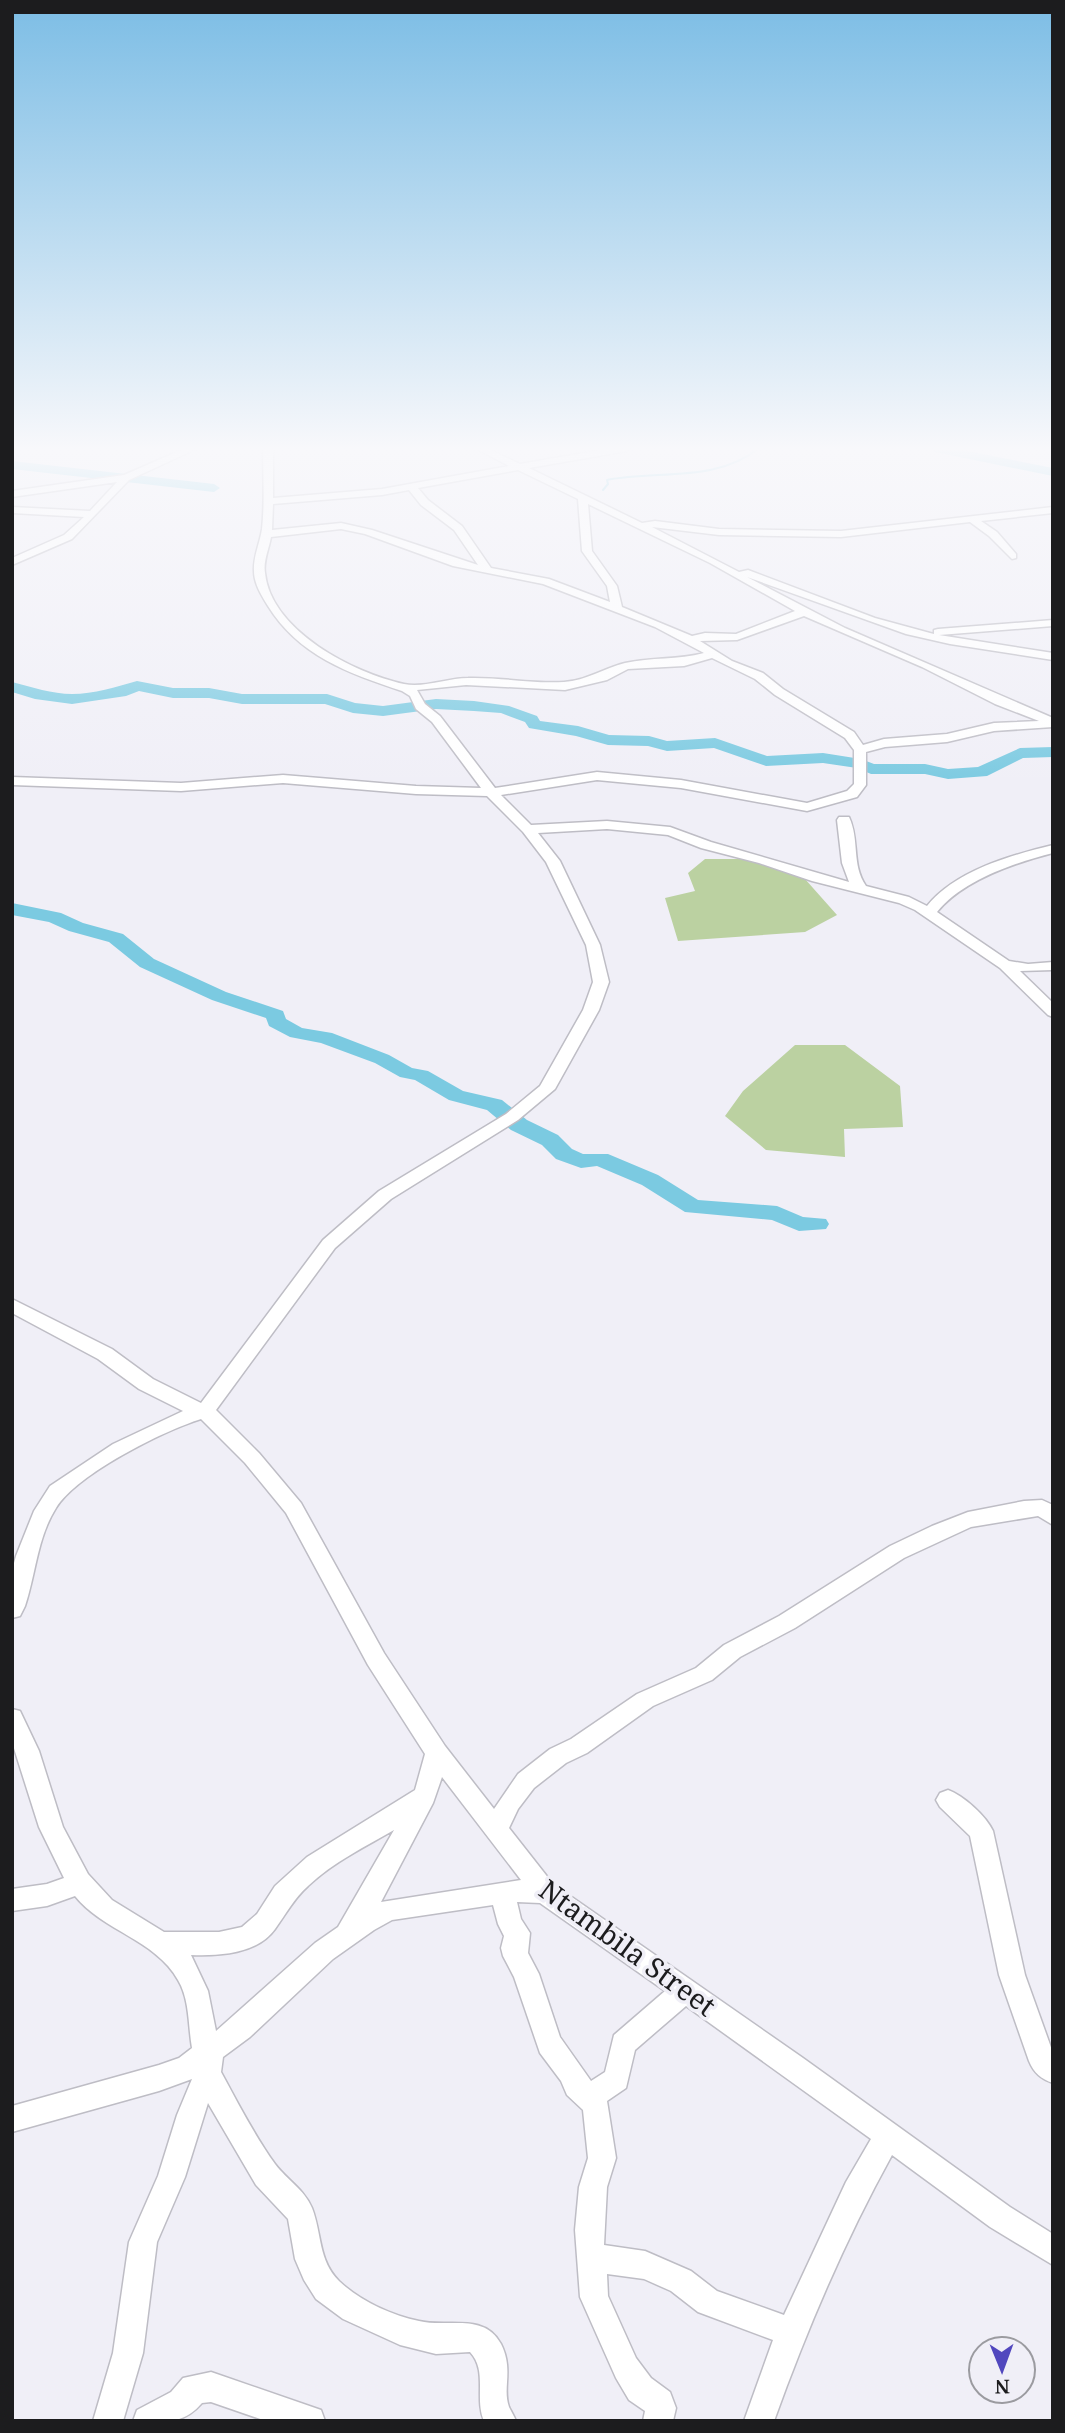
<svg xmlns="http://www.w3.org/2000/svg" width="1065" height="2433" font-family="'Noto Serif',serif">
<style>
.green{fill:#bbd1a1}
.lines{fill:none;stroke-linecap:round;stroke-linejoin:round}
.stream{stroke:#7bcae1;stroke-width:2}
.river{fill:#7bcae1;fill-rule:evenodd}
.minor-casing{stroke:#bebdc5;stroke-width:3}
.minor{fill:#fff;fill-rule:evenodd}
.labels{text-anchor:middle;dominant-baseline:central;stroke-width:7;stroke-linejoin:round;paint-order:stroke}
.near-street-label{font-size:28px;fill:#1c1c1e;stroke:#f0eff7}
</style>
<rect width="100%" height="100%" fill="#f0eff7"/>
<!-- green -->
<path class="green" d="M 705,859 L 758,859 L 805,879 L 837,915 L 805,932 L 678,941 L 665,898 L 695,891 L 688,873 Z
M 795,1045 L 845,1045 L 900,1086 L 903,1127 L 844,1129 L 845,1157 L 766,1150 L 725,1116 L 743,1091 Z"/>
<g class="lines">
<!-- stream -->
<path class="stream" d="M 603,490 L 608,484 L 607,480 C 658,470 716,483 759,448"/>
<!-- river -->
<path class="river" d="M 929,448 L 952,448 L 1053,468 L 1053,476 L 935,452 Z
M 12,461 L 214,484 L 220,488 L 214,492 L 12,469 Z
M 137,681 L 173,688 L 209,688 L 242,694 L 327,694 L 355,703 L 383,706 L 436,699 L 474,701 L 509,706 L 537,716 L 540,721 L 578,726 L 609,735 L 649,736 L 667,741 L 715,738 L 767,756 L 823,753 L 861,759 L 874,764 L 925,764 L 948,769 L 978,767 L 1020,748 L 1053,747 L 1053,757 L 1023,758 L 987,776 L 948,779 L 925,774 L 871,774 L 857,768 L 823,763 L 766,766 L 714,748 L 667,751 L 648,746 L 608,745 L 576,736 L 529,728 L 525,722 L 501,713 L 474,711 L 436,709 L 383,716 L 353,713 L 325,704 L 242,704 L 209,698 L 173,698 L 139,691 L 126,696 L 72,704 L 35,699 L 12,692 L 12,682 C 32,687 52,694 72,694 C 94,694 116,687 137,681 Z
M 12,903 L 61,913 L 83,923 L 123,934 L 154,959 L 226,992 L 283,1011 L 286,1019 L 302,1028 L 332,1033 L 389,1055 L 412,1068 L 428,1071 L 463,1091 L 502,1100 L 527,1120 L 558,1135 L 572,1149 L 583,1154 L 608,1154 L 658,1175 L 698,1200 L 777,1206 L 803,1217 L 826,1219 L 829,1224 L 826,1229 L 799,1231 L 772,1220 L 685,1212 L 642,1185 L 597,1166 L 581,1168 L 556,1159 L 542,1145 L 511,1130 L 487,1110 L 449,1100 L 415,1080 L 400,1077 L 375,1063 L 321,1043 L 290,1037 L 269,1026 L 266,1018 L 212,1000 L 140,967 L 109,942 L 69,931 L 49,922 L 12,915 Z"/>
<defs>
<path id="minor" d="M 186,448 L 198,448 L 129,480 L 72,539 L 12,565 L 12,558 L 64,535 L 84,517 L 12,513 L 12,507 L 90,511 L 117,482 L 12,497 L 12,491 L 124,475 Z
M 263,448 L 273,448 L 273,498 L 382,489 L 509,466 L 475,448 L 486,448 L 520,464 L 613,448 L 631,448 L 627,451 L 529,468 L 642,523 L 655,521 L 719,529 L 841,531 L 1053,507 L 1053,513 L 981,521 L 997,532 L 1016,554 L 1016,558 L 1012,559 L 989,536 L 970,522 L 841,537 L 719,535 L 652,527 L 739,572 L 748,570 L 875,618 L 930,633 L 934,634 L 934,630 L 938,629 L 1053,620 L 1053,626 L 939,635 L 1053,653 L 1053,660 L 950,644 L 906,634 L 747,577 L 845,628 L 1053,718 L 1053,727 L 994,731 L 947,742 L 885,747 L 866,752 L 866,785 L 857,797 L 807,811 L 681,788 L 597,780 L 501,795 L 531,825 L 607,821 L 670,827 L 711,842 L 849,882 L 842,863 L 837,820 L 839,817 L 849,817 C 860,840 851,864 866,886 L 909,897 L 927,906 C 955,871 1011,855 1053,845 L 1053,853 C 1014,863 963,880 937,912 L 1009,961 L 1028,964 L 1053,962 L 1053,970 L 1020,971 L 1053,1003 L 1053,1017 L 1048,1015 L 1000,968 L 915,910 L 899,903 L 812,881 L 759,863 L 701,848 L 668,835 L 607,829 L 538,833 L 560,861 L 600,945 L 609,982 L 599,1010 L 555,1089 L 518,1120 L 391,1199 L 335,1248 L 216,1410 L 259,1453 L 301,1503 L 384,1653 L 445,1746 L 494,1809 L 518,1774 L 550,1749 L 571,1739 L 637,1694 L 696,1668 L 724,1645 L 779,1616 L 890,1546 L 932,1526 L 968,1512 L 1024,1501 L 1042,1500 L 1053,1505 L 1053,1525 L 1038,1516 L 971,1527 L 904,1558 L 795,1628 L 740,1657 L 712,1680 L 653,1706 L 587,1753 L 566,1763 L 534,1788 L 518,1809 L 509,1828 L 553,1884 L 803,2058 L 1010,2207 L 1053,2234 L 1053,2265 L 990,2227 L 892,2155 C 845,2240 807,2329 774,2421 L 744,2421 L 773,2340 L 698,2312 L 671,2291 L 644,2279 L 607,2274 L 608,2296 L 636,2358 L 651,2378 L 670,2392 L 676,2408 L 673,2421 L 643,2421 L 645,2411 L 629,2400 L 616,2378 L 580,2297 L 575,2230 L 579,2187 L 588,2158 L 583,2110 L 567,2095 L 561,2081 L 540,2053 L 514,1977 L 503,1956 L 501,1948 L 504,1936 L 498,1924 L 493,1905 L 392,1920 L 374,1930 L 333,1959 L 250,2037 L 223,2057 L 221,2072 C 238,2103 254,2135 275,2164 C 287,2180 304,2189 312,2208 C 322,2234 318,2260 339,2281 C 360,2301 391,2315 419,2321 C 447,2328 484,2312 501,2344 C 514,2370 502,2388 509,2407 C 511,2411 514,2416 516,2421 L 484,2421 C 474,2398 488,2371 470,2352 L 436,2354 L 400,2345 L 343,2319 L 316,2299 L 304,2280 L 295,2259 L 288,2219 L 256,2185 L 208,2103 L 185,2177 L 157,2242 L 143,2353 L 123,2421 L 93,2421 L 113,2353 L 129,2242 L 158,2176 L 177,2115 L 192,2079 L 159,2091 L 12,2132 L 12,2106 L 159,2065 L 179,2058 L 192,2048 C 188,2026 190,2000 178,1980 C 156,1940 103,1931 75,1896 L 47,1906 L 12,1911 L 12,1889 L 47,1884 L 64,1878 L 39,1827 L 12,1742 L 12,1709 L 20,1711 L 39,1751 L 63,1827 L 88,1874 L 112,1900 L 164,1932 L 219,1932 L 242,1927 L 257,1914 L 275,1886 L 307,1857 L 415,1790 L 425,1754 L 368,1665 L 286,1513 L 245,1463 L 201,1419 C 163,1431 77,1474 56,1508 C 37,1538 36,1573 25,1606 L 20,1616 L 12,1618 L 12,1570 L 16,1556 L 34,1511 L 50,1486 L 113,1444 L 183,1411 L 139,1389 L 98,1359 L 12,1313 L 12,1299 L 112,1349 L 153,1379 L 201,1403 L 323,1240 L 379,1191 L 506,1114 L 540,1086 L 583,1010 L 593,982 L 586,945 L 546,862 L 523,832 L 487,796 L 416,794 L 283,783 L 181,791 L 12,785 L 12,777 L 181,783 L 283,775 L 416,786 L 481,788 L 432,722 L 416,709 L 410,696 L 402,691 C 348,673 299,656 268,606 C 262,596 254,584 254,571 C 253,557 260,543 262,529 C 265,502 263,475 263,448 ZM 518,470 L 578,499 L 582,551 L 607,586 L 610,602 L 549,579 L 491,568 L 462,526 L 428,500 L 418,488 ZM 409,490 L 421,505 L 454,530 L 478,565 L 372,530 L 341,523 L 272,530 L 273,504 L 382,495 ZM 588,504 L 710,563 L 795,611 L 736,634 L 705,633 L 692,636 L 622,607 L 617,586 L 592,551 ZM 341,529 L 365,534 L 453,566 L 543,584 L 655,627 L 704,653 C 678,660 651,657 625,663 C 604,668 586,681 564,682 C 532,684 500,677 468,678 C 448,678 424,688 404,684 C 354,673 271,631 265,573 C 263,561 269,549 271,537 ZM 804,616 L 922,667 L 995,704 L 1039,721 L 994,723 L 947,734 L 884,739 L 863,745 L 854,732 L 783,689 L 763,673 L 732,661 L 700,641 L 737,640 ZM 712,658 L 755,679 L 775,695 L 845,738 L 854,750 L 854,784 L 847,791 L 807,803 L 681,780 L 597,772 L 495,788 L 440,716 L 425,704 L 417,690 L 466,685 L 565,690 L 607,680 L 628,669 L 684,666 ZM 442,1777 L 521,1880 L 381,1902 L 433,1803 ZM 394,1830 L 338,1927 L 315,1943 L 216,2031 L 208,1991 L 191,1955 C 220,1956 257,1954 275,1929 C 286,1914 294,1898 308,1886 C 333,1862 365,1847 394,1830 ZM 517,1902 L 540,1903 L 665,1991 L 614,2035 L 605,2072 L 591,2081 L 560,2037 L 539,1974 L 528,1953 L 530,1933 L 521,1919 ZM 686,2006 L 871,2139 L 846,2182 L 784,2315 L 717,2291 L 691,2271 L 645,2251 L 604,2245 L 607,2187 L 616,2158 L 607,2101 L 626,2088 L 635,2050 Z
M 948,1790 C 964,1796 986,1816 993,1831 L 1025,1975 L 1053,2053 L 1053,2083 C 1041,2079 1034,2073 1029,2061 L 999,1975 L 970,1836 L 940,1807 L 936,1800 L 940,1793 Z
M 211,2372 L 321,2410 L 325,2421 L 266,2421 L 211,2402 L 202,2403 C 181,2427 162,2421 133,2421 L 137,2410 L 171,2392 L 183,2378 Z"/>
</defs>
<!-- minor casing -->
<use href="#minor" class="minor-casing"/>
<!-- minor -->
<use href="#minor" class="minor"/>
</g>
<!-- sky -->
<linearGradient id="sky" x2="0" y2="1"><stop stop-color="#7cbde5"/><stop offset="0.57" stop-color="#f8f8fb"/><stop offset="1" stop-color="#f8f8fb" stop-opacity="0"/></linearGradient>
<rect width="1065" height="788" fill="url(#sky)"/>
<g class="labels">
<!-- near-street labels -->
<g class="near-street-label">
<text transform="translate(628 1947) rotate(36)">Ntambila Street</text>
</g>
</g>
<!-- border -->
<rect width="1065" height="2433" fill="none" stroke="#1c1c1e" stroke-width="28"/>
<!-- north arrow -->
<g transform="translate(1002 2370) rotate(179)"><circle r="33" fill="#f0eff7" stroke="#9b9ba0" stroke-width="2"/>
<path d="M0-5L12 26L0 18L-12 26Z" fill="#5147be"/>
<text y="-10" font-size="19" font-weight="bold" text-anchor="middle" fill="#1c1c1e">N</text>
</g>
</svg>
